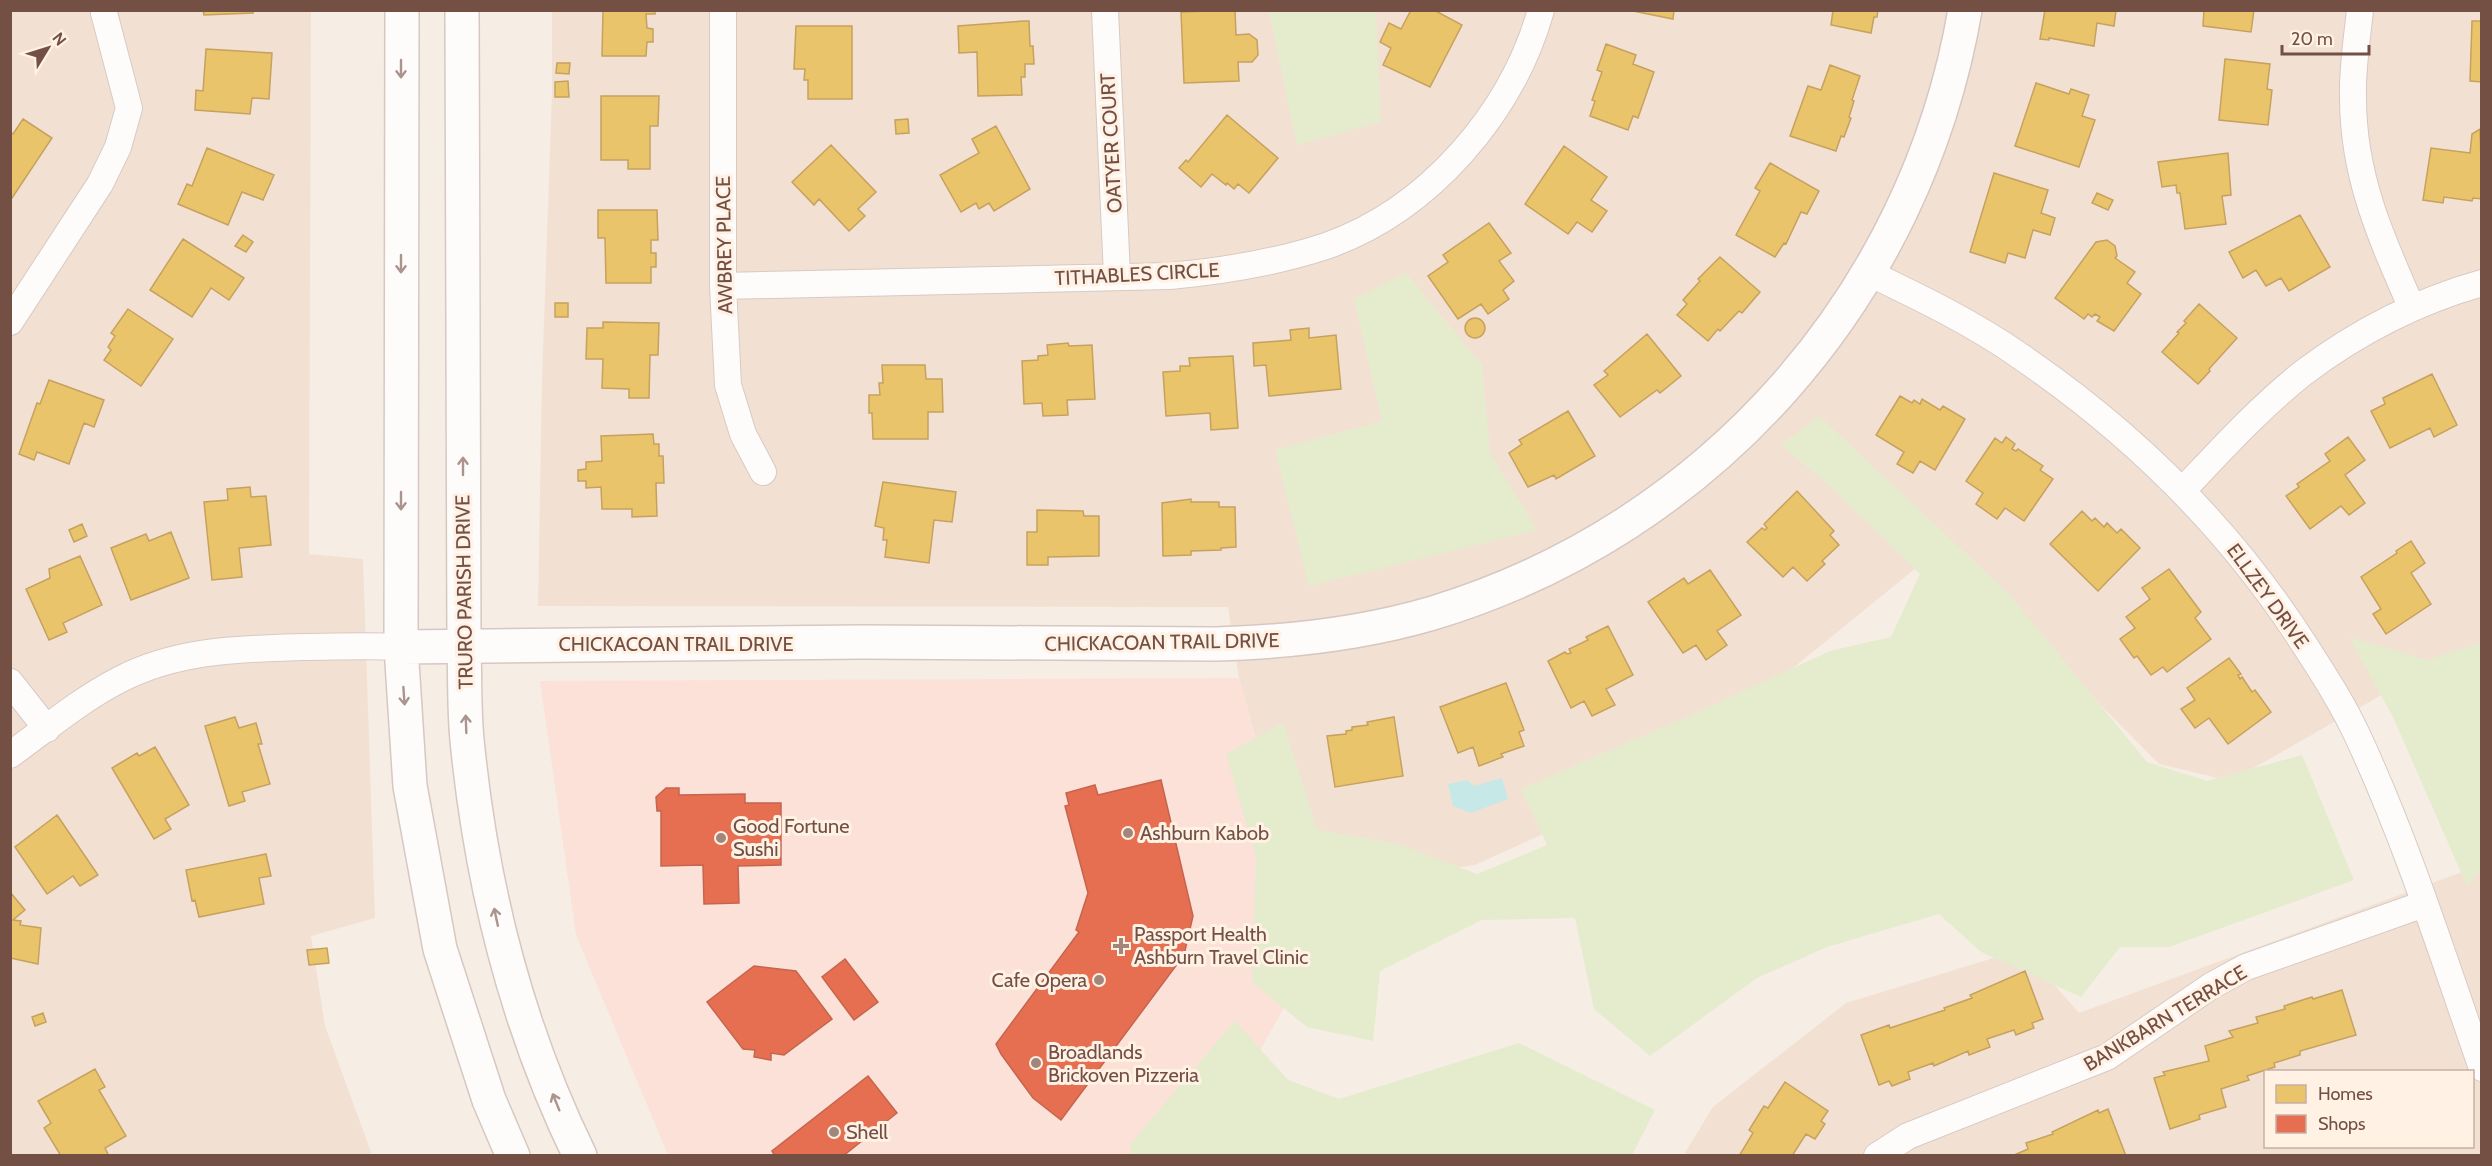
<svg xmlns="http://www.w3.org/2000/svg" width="2492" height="1166" font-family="Cabin,sans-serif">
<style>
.residential{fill:#f2e1d3;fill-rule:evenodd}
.commercial{fill:#fbe1d8}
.green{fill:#e4eccd}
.water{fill:#c6e8e6}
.homes{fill:#e9c46a;stroke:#c6a15f;stroke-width:1.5}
.shops{fill:#e76f51;stroke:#c4654d;stroke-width:1.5}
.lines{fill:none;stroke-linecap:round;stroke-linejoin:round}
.street-casing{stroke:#d7cac3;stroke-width:28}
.secondary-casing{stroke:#d6c8c1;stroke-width:36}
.street{stroke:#fefcfb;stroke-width:26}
.secondary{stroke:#fefcfb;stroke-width:33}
.oneway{stroke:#ab948d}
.poi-dot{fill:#a2867c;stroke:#fff1e4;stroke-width:2}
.labels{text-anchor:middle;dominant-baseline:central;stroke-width:6;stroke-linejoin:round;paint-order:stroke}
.street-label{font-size:20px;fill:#744f44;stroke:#fff1e4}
.poi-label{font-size:20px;fill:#744f44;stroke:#fff1e4;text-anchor:start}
</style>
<rect width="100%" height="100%" fill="#f6ede4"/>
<!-- residential -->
<path class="residential" d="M 10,11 L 311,11 L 309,554 L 363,559 L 375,918 L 311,936 L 325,1026 L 372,1155 L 11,1155 Z
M 552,11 L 2481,11 L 2481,645 L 2406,681 L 2231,781 L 2159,764 L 1943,546 L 1647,787 L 1475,865 L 1298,890 L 1239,678 L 1228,607 L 538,606 L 542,378 L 552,94 Z
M 2481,865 L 2481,1155 L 1683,1156 L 1713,1107 L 1846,1003 L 2023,949 L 2079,1013 ZM 2266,1072 L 2472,1072 L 2472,1146 L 2266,1146 Z"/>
<!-- commercial -->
<path class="commercial" d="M 1239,678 L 1315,952 L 1262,1047 L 1175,1155 L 668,1155 L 576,935 L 540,681 Z"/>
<!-- green -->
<path class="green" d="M 1269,11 L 1376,11 L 1381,122 L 1297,145 Z
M 1406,273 L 1482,365 L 1490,453 L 1537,530 L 1309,586 L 1275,450 L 1382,421 L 1354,299 Z
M 1819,416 L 2009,594 L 2147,762 L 2207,781 L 2302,755 L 2354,880 L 2169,947 L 2120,947 L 2081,997 L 1981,952 L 1939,914 L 1827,947 L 1757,978 L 1650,1056 L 1594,1009 L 1575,918 L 1482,920 L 1380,971 L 1373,1041 L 1307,1027 L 1252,982 L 1256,856 L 1226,754 L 1283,723 L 1317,830 L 1398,844 L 1477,874 L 1547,845 L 1521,789 L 1685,718 L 1830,651 L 1891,637 L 1920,574 L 1829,485 L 1781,445 Z
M 2349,637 L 2427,660 L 2481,643 L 2481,870 L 2467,886 L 2393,717 Z
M 1235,1021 L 1288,1080 L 1339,1099 L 1519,1043 L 1655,1110 L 1632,1155 L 1131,1155 L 1131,1143 Z"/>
<!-- water -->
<path class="water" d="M 1502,778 L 1508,799 L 1471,813 L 1453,806 L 1448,784 L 1467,780 L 1474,786 Z"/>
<!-- homes -->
<path class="homes" d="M 203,10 L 253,10 L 253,13 L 204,15 Z
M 603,10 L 655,10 L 655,14 L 646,14 L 647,28 L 653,29 L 653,42 L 647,42 L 646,56 L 602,56 Z
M 1235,10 L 1236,35 L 1249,34 L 1257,40 L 1258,55 L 1252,62 L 1238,62 L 1239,81 L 1184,83 L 1181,12 Z
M 1411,10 L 1434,10 L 1462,25 L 1430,87 L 1383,65 L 1391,48 L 1380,42 L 1389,23 L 1401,29 Z
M 1628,10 L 1674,10 L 1673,19 Z
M 1878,10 L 1877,17 L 1874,17 L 1871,33 L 1831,25 L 1833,10 Z
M 2045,10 L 2116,10 L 2114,26 L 2097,23 L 2094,46 L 2049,38 L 2049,40 L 2040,39 Z
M 2204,10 L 2254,10 L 2251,32 L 2203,26 Z
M 1024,21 L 1029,21 L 1030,46 L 1033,46 L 1034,64 L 1025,64 L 1025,77 L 1021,77 L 1022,95 L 978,96 L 977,52 L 959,53 L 958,26 Z
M 2472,21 L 2482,21 L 2482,82 L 2470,81 Z
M 796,26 L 852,26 L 852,99 L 808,99 L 808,80 L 804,80 L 805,69 L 794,69 Z
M 1606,44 L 1636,55 L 1633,64 L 1654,72 L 1638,118 L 1633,116 L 1628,130 L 1590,116 L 1595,101 L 1592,100 L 1602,72 L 1597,70 Z
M 206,49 L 272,53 L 269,99 L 252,98 L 250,114 L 195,110 L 196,90 L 203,91 Z
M 2225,59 L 2270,64 L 2267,89 L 2272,90 L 2268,125 L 2219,120 Z
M 557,63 L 570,63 L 569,74 L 556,73 Z
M 1830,65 L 1860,76 L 1852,100 L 1854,101 L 1849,117 L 1851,118 L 1844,137 L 1841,136 L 1836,151 L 1790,136 L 1808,86 L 1821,90 Z
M 568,81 L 569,97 L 555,97 L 555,82 Z
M 2036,83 L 2069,94 L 2071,89 L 2089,95 L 2082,116 L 2095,120 L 2079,167 L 2015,146 Z
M 601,96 L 659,96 L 658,126 L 650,126 L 650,169 L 628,169 L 628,160 L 601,160 Z
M 1227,115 L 1278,158 L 1249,193 L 1238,184 L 1234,189 L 1227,183 L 1226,185 L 1212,174 L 1201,187 L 1179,168 L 1186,160 L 1188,162 Z
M 23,119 L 52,138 L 10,201 L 10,132 L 13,134 Z
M 908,119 L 909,133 L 896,134 L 895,120 Z
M 996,126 L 1030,189 L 994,211 L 989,203 L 979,209 L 976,203 L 961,212 L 940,175 L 979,153 L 972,139 Z
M 2480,129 L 2482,199 L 2473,198 L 2472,201 L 2444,197 L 2443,203 L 2423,200 L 2431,148 L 2470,153 L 2472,134 Z
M 831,145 L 876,192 L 858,209 L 865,216 L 849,231 L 819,199 L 814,205 L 792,182 Z
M 1564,146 L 1607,177 L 1591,200 L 1607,211 L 1592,232 L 1577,222 L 1568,234 L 1525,204 Z
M 207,148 L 274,175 L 263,200 L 242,192 L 228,225 L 178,204 L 187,184 L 192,186 Z
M 2228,153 L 2231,195 L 2222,196 L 2226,224 L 2185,229 L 2180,193 L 2177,193 L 2176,185 L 2162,187 L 2158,162 Z
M 1770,163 L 1819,191 L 1807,214 L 1801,212 L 1786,244 L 1784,243 L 1775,257 L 1736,235 L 1760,191 L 1755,188 Z
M 1994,173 L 2048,190 L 2041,213 L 2055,218 L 2050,235 L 2033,230 L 2025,258 L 2008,253 L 2005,263 L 1970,252 Z
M 2097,193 L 2113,200 L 2108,210 L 2092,203 Z
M 598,210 L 657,210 L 658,240 L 651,240 L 651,253 L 656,253 L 656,267 L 651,267 L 651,283 L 606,283 L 605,238 L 598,238 Z
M 2300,215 L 2330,267 L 2289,291 L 2281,278 L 2266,286 L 2256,270 L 2243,278 L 2229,252 Z
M 1489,223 L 1511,253 L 1499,261 L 1514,281 L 1503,290 L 1509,299 L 1488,314 L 1481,304 L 1458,319 L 1428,276 L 1448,262 L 1443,255 Z
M 243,235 L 253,242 L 246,252 L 235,246 Z
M 183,239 L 244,278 L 229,300 L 211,288 L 192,317 L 150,290 Z
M 2107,240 L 2115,246 L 2117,256 L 2115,258 L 2135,272 L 2127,283 L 2141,294 L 2114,331 L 2097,321 L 2100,317 L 2095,314 L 2092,317 L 2088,314 L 2084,319 L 2055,298 L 2096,242 Z
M 1720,257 L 1760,292 L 1742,313 L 1739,311 L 1720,331 L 1718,329 L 1708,341 L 1677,315 L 1687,304 L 1683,300 L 1700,281 L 1698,279 Z
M 555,303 L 568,303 L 568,317 L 555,317 Z
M 2199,304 L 2237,338 L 2209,369 L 2210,371 L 2198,384 L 2162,352 L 2179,333 L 2177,332 L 2186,323 L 2184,321 Z
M 128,309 L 173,339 L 141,386 L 104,360 L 111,350 L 108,347 L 115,336 L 111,333 Z
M1465 328a10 10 0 1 1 20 0a10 10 0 1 1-20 0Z
M 603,322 L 659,323 L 658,355 L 650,355 L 649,398 L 629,398 L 629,389 L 602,388 L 603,359 L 586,359 L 587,328 L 603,328 Z
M 1309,328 L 1309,338 L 1336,335 L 1341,389 L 1269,396 L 1266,365 L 1254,366 L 1253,343 L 1291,340 L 1290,330 Z
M 1647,334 L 1681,376 L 1660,393 L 1657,390 L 1620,417 L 1594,385 L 1608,375 L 1604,371 Z
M 1068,343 L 1069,346 L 1092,345 L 1095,399 L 1067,400 L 1068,415 L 1043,416 L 1042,403 L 1024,404 L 1022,361 L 1038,360 L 1038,356 L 1048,355 L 1047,345 Z
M 1233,356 L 1238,428 L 1211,430 L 1210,413 L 1166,416 L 1163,372 L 1180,371 L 1180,366 L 1190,366 L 1189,358 Z
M 882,365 L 925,365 L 926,379 L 942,379 L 943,412 L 928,412 L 928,439 L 873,439 L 872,413 L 869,413 L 869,395 L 880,395 L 879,383 L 883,383 Z
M 2432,374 L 2457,425 L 2434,437 L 2430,428 L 2390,448 L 2371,411 L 2385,404 L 2383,398 Z
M 49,380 L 104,400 L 94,427 L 84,423 L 69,464 L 37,452 L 34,460 L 19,454 L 37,403 L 40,404 Z
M 1900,396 L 1912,403 L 1914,400 L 1920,404 L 1922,399 L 1940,410 L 1943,406 L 1965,419 L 1935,470 L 1920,461 L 1913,473 L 1897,464 L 1904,452 L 1876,435 Z
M 1568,411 L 1595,456 L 1556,479 L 1554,475 L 1528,487 L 1509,453 L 1522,444 L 1519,440 Z
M 653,434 L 654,444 L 659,444 L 659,456 L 663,456 L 664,483 L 656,483 L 657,516 L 632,517 L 632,509 L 602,509 L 601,487 L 586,488 L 586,481 L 578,481 L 578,470 L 586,469 L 586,462 L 602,461 L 601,436 Z
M 2006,437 L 2015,444 L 2012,449 L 2016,451 L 2018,449 L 2043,466 L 2040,470 L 2053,479 L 2024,521 L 2005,508 L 1997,519 L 1976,504 L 1983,493 L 1966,481 L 1995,438 L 2002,443 Z
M 2348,437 L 2365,460 L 2345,475 L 2365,503 L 2349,515 L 2341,506 L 2310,529 L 2286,496 L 2299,487 L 2297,484 L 2330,461 L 2325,454 Z
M 883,482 L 956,492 L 952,522 L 934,520 L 929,563 L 885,557 L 887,540 L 883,540 L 884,528 L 875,526 Z
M 250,487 L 251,497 L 266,496 L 271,545 L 239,548 L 242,577 L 212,580 L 204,502 L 228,500 L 227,489 Z
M 1797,491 L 1834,531 L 1830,535 L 1839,545 L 1822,561 L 1825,564 L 1807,581 L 1793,567 L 1783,577 L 1747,542 L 1762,528 L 1765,530 L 1767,528 L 1764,524 Z
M 1191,499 L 1191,502 L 1219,502 L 1219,507 L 1235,507 L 1236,547 L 1221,548 L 1221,550 L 1191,551 L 1191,555 L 1163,556 L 1162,503 Z
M 1037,510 L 1083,511 L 1084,516 L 1099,516 L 1099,556 L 1048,557 L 1048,565 L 1027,565 L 1027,532 L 1037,532 Z
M 2082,511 L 2092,521 L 2095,518 L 2104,527 L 2107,523 L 2117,533 L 2121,529 L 2140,548 L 2098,591 L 2050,544 Z
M 82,524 L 87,536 L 74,542 L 69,530 Z
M 171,532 L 189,578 L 131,600 L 111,548 L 146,534 L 149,541 Z
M 2411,541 L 2425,563 L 2411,573 L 2431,604 L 2386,634 L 2373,614 L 2381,609 L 2361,577 L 2397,553 L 2396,551 Z
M 80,556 L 102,605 L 63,623 L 67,632 L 49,640 L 26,589 L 50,578 L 49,569 Z
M 2169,569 L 2201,612 L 2195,618 L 2211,639 L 2167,672 L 2163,667 L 2151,675 L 2137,656 L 2134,658 L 2120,639 L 2135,628 L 2126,617 L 2150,599 L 2142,588 Z
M 1710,570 L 1741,615 L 1717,631 L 1727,645 L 1706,660 L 1696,645 L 1683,653 L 1648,602 L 1684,578 L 1688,584 Z
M 1608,626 L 1633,675 L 1606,689 L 1615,705 L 1592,716 L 1584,701 L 1571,708 L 1548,661 L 1565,652 L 1567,654 L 1571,653 L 1569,649 L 1588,640 L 1586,637 Z
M 2229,658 L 2241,674 L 2238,675 L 2240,679 L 2242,677 L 2252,692 L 2255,690 L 2271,712 L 2228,744 L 2209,718 L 2195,728 L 2181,709 L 2195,700 L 2187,688 Z
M 1506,683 L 1524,730 L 1519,732 L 1524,746 L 1501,754 L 1503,757 L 1479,766 L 1473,747 L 1458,753 L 1440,707 Z
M 235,717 L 239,728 L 256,723 L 262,744 L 258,744 L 270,784 L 242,792 L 245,801 L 229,806 L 205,726 Z
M 1394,717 L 1403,776 L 1335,787 L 1327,736 L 1346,734 L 1346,731 L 1352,730 L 1352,727 L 1368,725 L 1367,722 Z
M 155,747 L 189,805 L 165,819 L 171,829 L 154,839 L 112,768 L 137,753 L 139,756 Z
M 57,815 L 98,875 L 80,886 L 73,876 L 47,894 L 15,847 Z
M 266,854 L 271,876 L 259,878 L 264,904 L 199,917 L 195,900 L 192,901 L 186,870 Z
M 10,892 L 25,910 L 13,920 L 21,921 L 20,925 L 41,928 L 38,964 L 10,958 Z
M 327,948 L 329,963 L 309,965 L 307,950 Z
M 2025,971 L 2043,1019 L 2032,1023 L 2034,1028 L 2016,1035 L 2014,1030 L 1987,1039 L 1990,1047 L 1969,1055 L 1968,1051 L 1934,1066 L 1933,1063 L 1908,1072 L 1910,1079 L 1892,1086 L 1889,1081 L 1879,1085 L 1861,1035 L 1889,1025 L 1890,1028 L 1945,1010 L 1944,1008 L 1972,998 L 1970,995 Z
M 2342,990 L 2356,1035 L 2300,1051 L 2300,1055 L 2274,1063 L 2275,1067 L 2247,1076 L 2249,1080 L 2221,1089 L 2226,1107 L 2199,1115 L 2200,1119 L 2170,1129 L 2154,1078 L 2165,1075 L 2163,1072 L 2209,1061 L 2205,1046 L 2233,1037 L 2229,1031 L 2258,1023 L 2256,1017 L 2285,1009 L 2284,1006 L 2312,997 L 2313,999 Z
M 43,1013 L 46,1022 L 35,1026 L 32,1017 Z
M 95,1069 L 105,1087 L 99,1090 L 126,1136 L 105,1148 L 109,1156 L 61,1156 L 44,1128 L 51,1123 L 38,1101 Z
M 1785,1082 L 1828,1111 L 1821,1121 L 1825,1124 L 1815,1139 L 1806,1134 L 1792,1156 L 1739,1156 L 1753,1133 L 1749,1130 L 1764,1106 L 1768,1108 Z
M 2108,1109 L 2126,1156 L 2012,1156 L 2028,1149 L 2026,1143 L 2053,1134 L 2052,1132 L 2098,1110 L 2099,1113 Z"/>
<!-- shops -->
<path class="shops" d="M 1161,780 L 1193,916 L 1184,955 L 1061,1120 L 1033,1098 L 1001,1054 L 996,1044 L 1079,932 L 1076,930 L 1088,893 L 1065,806 L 1069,805 L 1066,793 L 1095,785 L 1098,795 Z
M 666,788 L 679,788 L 679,795 L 745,794 L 745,803 L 781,803 L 781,865 L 738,866 L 739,903 L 704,904 L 703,865 L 661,866 L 661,811 L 657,811 L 656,797 Z
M 845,959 L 878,1002 L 854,1020 L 822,977 Z
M 754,966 L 796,971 L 832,1019 L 784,1055 L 771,1053 L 771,1060 L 754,1057 L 755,1050 L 743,1049 L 707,1002 Z
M 868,1076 L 897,1113 L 843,1156 L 775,1156 L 772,1151 Z"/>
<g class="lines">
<defs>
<path id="street" d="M 723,10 L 723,286 L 728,385 L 743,434 L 763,472
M 1105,10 L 1117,276
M 2360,10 C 2357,39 2352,69 2353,98 C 2353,176 2381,238 2412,308
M 1869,273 C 1921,298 1973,323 2020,356 C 2133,433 2230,529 2304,644 C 2324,675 2344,706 2359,739 C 2408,845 2443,957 2482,1068
M 723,286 L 1170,276 C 1223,271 1275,263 1326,246 C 1429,210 1512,113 1541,10
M 10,322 L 100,184 L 118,147 L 129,108 L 104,13
M 2182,491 C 2221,450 2259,408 2303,373 C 2356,333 2418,301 2482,283
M 10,682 L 47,729
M 10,755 C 46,729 80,700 119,680 C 176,650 238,649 301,647 C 334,647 367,645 401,647
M 1877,1156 L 1908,1136 L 2107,1057 L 2211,986 L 2246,967 L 2424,904"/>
<path id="secondary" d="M 402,10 L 401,647 L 410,786 L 440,949 L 489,1100 L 513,1156
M 462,10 L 464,645 C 465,677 464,709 467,740 C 481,883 517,1027 580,1156
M 401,647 L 862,642 L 1216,644 C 1289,642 1362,634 1433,613 C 1710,529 1916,296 1965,10"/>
</defs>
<!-- street casing -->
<use href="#street" class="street-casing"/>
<!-- secondary casing -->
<use href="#secondary" class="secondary-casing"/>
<!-- street -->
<use href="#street" class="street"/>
<!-- secondary -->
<use href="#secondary" class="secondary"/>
</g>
<!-- one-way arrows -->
<defs><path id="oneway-shaft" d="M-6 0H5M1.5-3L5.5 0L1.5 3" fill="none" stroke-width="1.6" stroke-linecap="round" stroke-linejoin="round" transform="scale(1.5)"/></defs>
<g class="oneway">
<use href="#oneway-shaft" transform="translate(401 69) rotate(90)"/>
<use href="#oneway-shaft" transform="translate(401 264) rotate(90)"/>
<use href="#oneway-shaft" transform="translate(463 466) rotate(-90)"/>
<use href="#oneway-shaft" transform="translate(401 501) rotate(90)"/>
<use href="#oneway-shaft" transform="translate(404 696) rotate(86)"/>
<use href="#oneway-shaft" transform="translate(466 724) rotate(-92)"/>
<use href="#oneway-shaft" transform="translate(496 917) rotate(-102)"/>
<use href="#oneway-shaft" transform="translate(556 1102) rotate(-112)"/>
</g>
<!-- markers -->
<g class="poi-dot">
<circle cx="1128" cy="833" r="6"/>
<circle cx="721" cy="838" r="6"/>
<path d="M1118 937h6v6h6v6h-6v6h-6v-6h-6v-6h6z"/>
<circle cx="1099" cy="980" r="6"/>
<circle cx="1036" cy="1063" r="6"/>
<circle cx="834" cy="1132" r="6"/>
</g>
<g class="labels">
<!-- street labels -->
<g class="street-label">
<text transform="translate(1111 143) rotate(-93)">OATYER COURT</text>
<text transform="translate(724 245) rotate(-91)">AWBREY PLACE</text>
<text transform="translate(1137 274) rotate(-3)">TITHABLES CIRCLE</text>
<text transform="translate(464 592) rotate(-91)">TRURO PARISH DRIVE</text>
<text transform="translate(2268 596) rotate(54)">ELLZEY DRIVE</text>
<text transform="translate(1162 642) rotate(-1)">CHICKACOAN TRAIL DRIVE</text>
<text x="676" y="644">CHICKACOAN TRAIL DRIVE</text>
<text transform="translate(2165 1018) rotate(-31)">BANKBARN TERRACE</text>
</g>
<!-- poi labels -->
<g class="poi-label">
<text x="733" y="826">Good Fortune<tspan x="733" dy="23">Sushi</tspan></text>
<text x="1140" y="833">Ashburn Kabob</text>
<text x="1134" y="934">Passport Health<tspan x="1134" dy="23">Ashburn Travel Clinic</tspan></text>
<text x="1087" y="980" text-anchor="end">Cafe Opera</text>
<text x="1048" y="1052">Broadlands<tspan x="1048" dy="23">Brickoven Pizzeria</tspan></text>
<text x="846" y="1132">Shell</text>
</g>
</g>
<!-- border -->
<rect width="2492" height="1166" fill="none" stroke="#744f44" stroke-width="24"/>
<!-- legend -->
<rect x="2264" y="1070" width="210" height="78" fill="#fff1e4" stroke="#c7b0a4" stroke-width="1.5"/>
<rect x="2276" y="1085" width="30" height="18" fill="#e9c46a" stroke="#c7b0a4" stroke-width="1.5"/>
<text x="2318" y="1100" font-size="18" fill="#744f44">Homes</text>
<rect x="2276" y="1115" width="30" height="18" fill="#e76f51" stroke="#c7b0a4" stroke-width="1.5"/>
<text x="2318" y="1130" font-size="18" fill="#744f44">Shops</text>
<!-- north arrow -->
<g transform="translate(48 48) rotate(52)" stroke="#fff1e4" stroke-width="4.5" paint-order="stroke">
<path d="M0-4.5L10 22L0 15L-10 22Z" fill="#744f44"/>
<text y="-9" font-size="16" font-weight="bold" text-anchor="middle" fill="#744f44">N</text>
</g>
<!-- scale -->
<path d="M2282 45v9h87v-9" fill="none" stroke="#744f44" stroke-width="3"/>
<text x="2291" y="45" font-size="18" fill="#744f44" stroke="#fff1e4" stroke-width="4.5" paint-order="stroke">20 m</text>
</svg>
